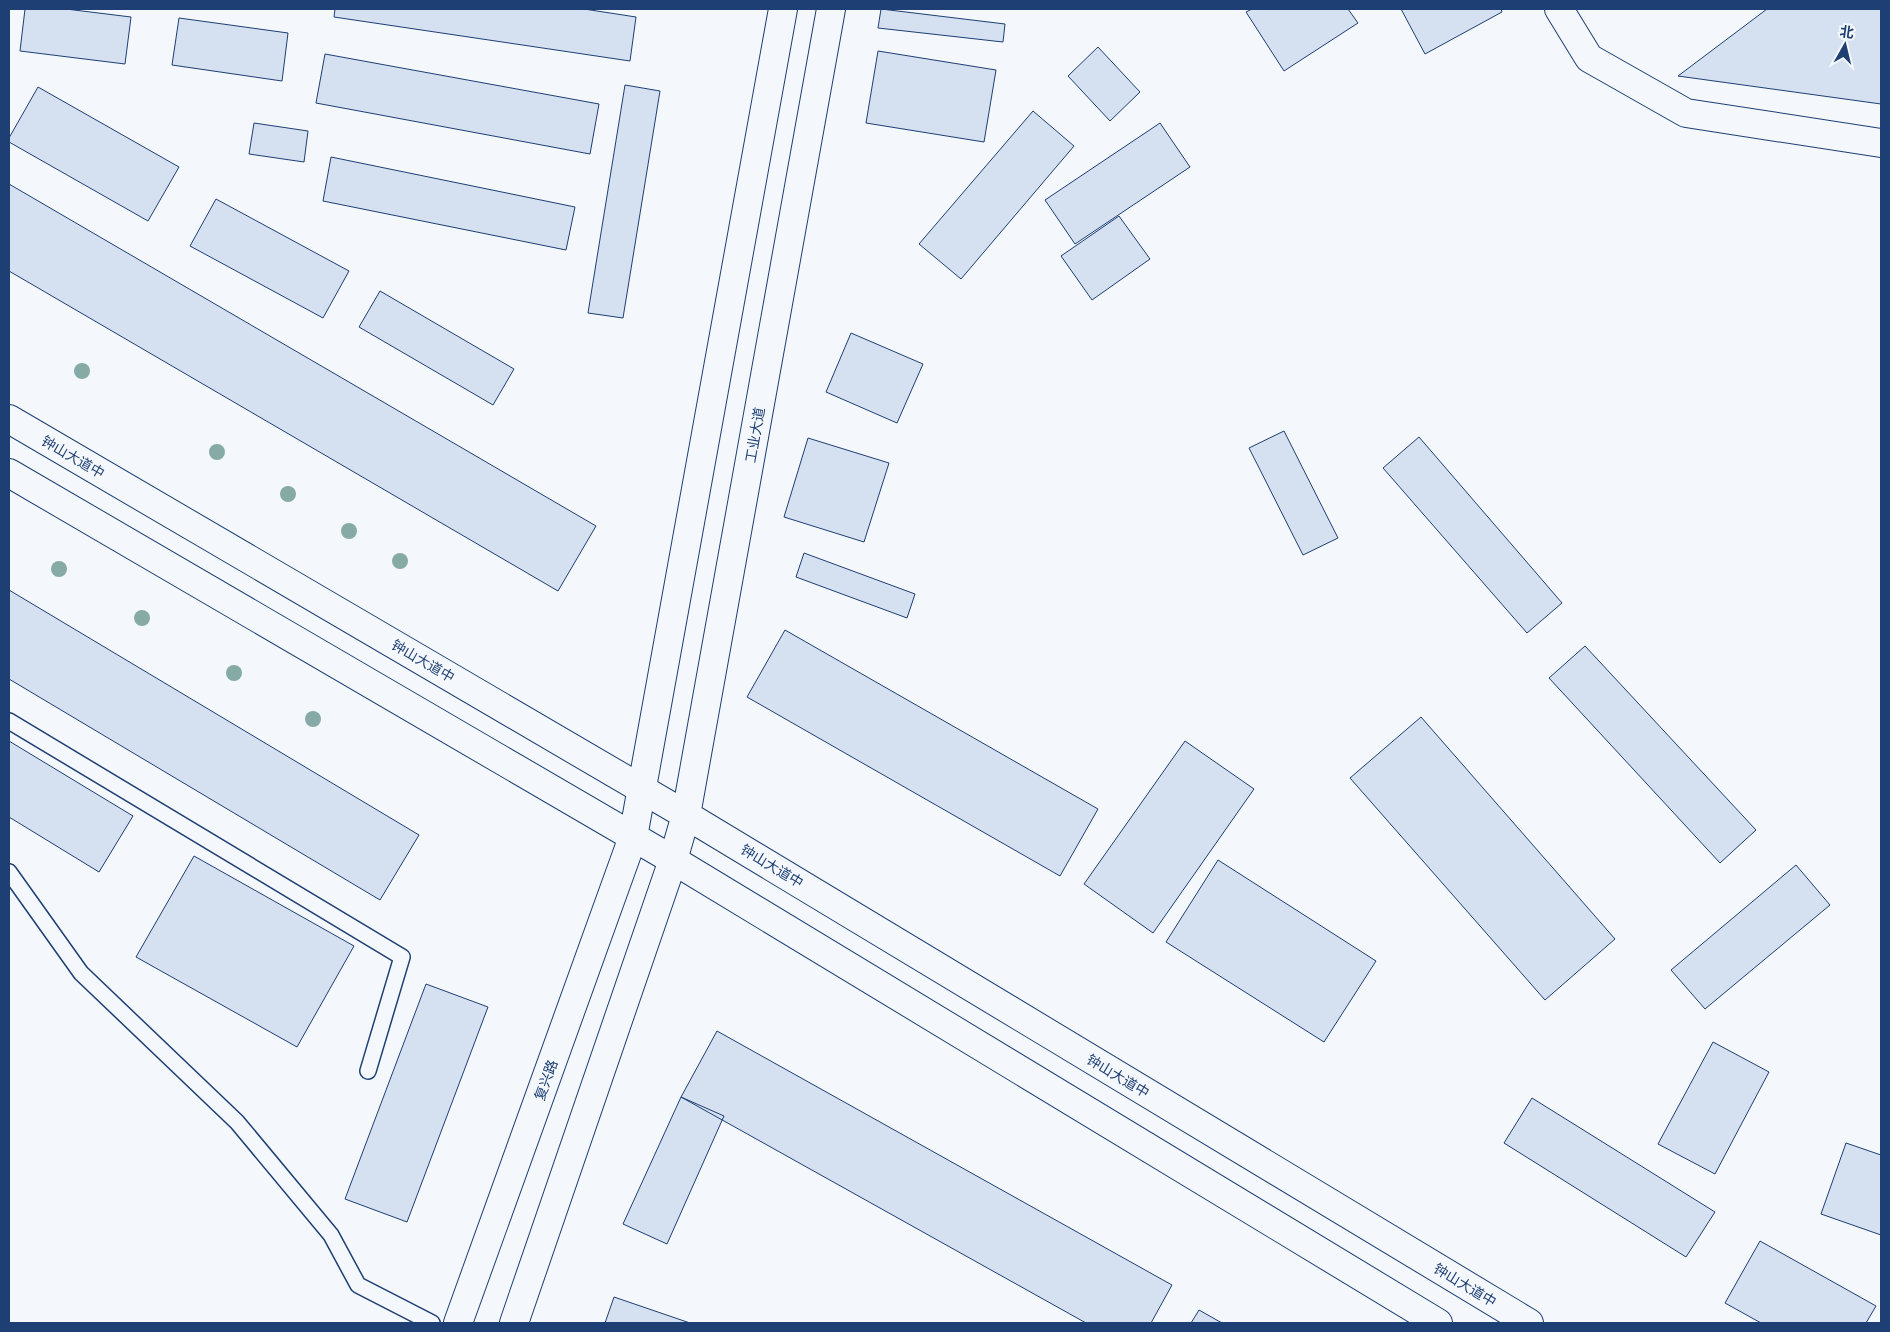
<svg xmlns="http://www.w3.org/2000/svg" width="1890" height="1332" font-family="Ubuntu,'Noto Sans SC',sans-serif">
<style>
.building{fill:#d5e0f0;stroke:#1d3f73}
.lines{fill:none;stroke-linecap:round;stroke-linejoin:round}
.service-casing{stroke:#1d3f73;stroke-width:18}
.tertiary-casing{stroke:#1d3f73;stroke-width:30}
.secondary-casing{stroke:#1d3f73;stroke-width:30}
.trunk-casing{stroke:#1d3f73;stroke-width:30}
.service{stroke:#f4f7fb;stroke-width:15}
.tertiary{stroke:#f4f7fb;stroke-width:28}
.secondary{stroke:#f4f7fb;stroke-width:28}
.trunk{stroke:#f4f7fb;stroke-width:28}
.tree{fill:#86aba6}
.labels{text-anchor:middle;dominant-baseline:central;stroke-width:4;stroke-linejoin:round;paint-order:stroke}
.street-label{font-size:14px;fill:#1d3f73;stroke:#f4f7fb}
</style>
<rect width="100%" height="100%" fill="#f4f7fb"/>
<!-- building -->
<path class="building" d="M 25,9 L 66,9 L 131,17 L 125,64 L 20,51 Z
M 335,9 L 584,9 L 636,17 L 630,61 L 334,17 Z
M 881,9 L 1005,24 L 1003,42 L 878,28 Z
M 1252,9 L 1348,9 L 1358,23 L 1284,71 L 1246,12 Z
M 1401,9 L 1501,9 L 1502,12 L 1425,54 Z
M 1767,9 L 1881,9 L 1881,104 L 1678,76 Z
M 179,18 L 288,33 L 282,81 L 172,65 Z
M 1098,47 L 1140,92 L 1110,121 L 1068,76 Z
M 878,51 L 996,70 L 984,142 L 866,123 Z
M 325,54 L 599,104 L 590,154 L 316,103 Z
M 625,85 L 660,91 L 623,318 L 588,313 Z
M 38,87 L 179,167 L 148,221 L 9,142 L 9,138 Z
M 1033,111 L 1074,146 L 961,279 L 919,244 Z
M 254,123 L 308,131 L 304,162 L 249,154 Z
M 1160,123 L 1190,167 L 1075,244 L 1045,200 Z
M 331,157 L 575,207 L 566,250 L 323,201 Z
M 9,184 L 596,526 L 558,591 L 9,271 Z
M 216,199 L 349,271 L 323,318 L 190,246 Z
M 1119,216 L 1150,259 L 1092,300 L 1061,256 Z
M 380,291 L 514,369 L 493,405 L 359,327 Z
M 851,333 L 923,364 L 897,423 L 826,392 Z
M 1284,431 L 1338,538 L 1303,555 L 1249,448 Z
M 1419,437 L 1562,603 L 1527,633 L 1383,468 Z
M 808,438 L 889,463 L 864,542 L 784,517 Z
M 804,553 L 915,594 L 907,618 L 796,577 Z
M 9,590 L 419,835 L 380,900 L 9,679 Z
M 785,630 L 1098,809 L 1060,876 L 747,697 Z
M 1585,646 L 1756,830 L 1720,863 L 1549,678 Z
M 1421,717 L 1615,939 L 1545,1000 L 1350,778 Z
M 9,741 L 133,816 L 99,872 L 9,817 Z
M 1185,741 L 1254,789 L 1153,933 L 1084,884 Z
M 194,856 L 354,946 L 297,1047 L 136,957 Z
M 1218,860 L 1376,961 L 1324,1042 L 1166,942 Z
M 1796,865 L 1830,905 L 1705,1009 L 1671,970 Z
M 426,984 L 488,1007 L 407,1222 L 345,1199 Z
M 717,1031 L 1172,1285 L 1151,1323 L 1086,1323 L 681,1097 Z
M 1713,1042 L 1769,1072 L 1715,1174 L 1658,1144 Z
M 681,1097 L 724,1116 L 667,1244 L 623,1224 Z
M 1532,1098 L 1715,1212 L 1686,1257 L 1504,1143 Z
M 1846,1143 L 1881,1155 L 1881,1235 L 1821,1214 Z
M 1760,1241 L 1876,1306 L 1866,1323 L 1761,1323 L 1725,1303 Z
M 614,1297 L 690,1323 L 605,1323 Z
M 1199,1310 L 1222,1323 L 1191,1323 Z"/>
<g class="lines">
<defs>
<path id="service" d="M 9,721 L 402,957 L 368,1071
M 9,872 L 81,973 L 237,1122 L 331,1235 L 358,1285 L 432,1323"/>
<path id="tertiary" d="M 1559,9 L 1589,58 L 1686,113 L 1881,143"/>
<path id="secondary" d="M 458,1323 L 633,837
M 514,1323 L 673,860"/>
<path id="trunk" d="M 9,419 L 686,815 L 1529,1323
M 9,473 L 673,860 L 1438,1323
M 633,837 L 783,9
M 673,860 L 686,815 L 831,9"/>
</defs>
<!-- service casing -->
<use href="#service" class="service-casing"/>
<!-- tertiary casing -->
<use href="#tertiary" class="tertiary-casing"/>
<!-- secondary casing -->
<use href="#secondary" class="secondary-casing"/>
<!-- trunk casing -->
<use href="#trunk" class="trunk-casing"/>
<!-- service -->
<use href="#service" class="service"/>
<!-- tertiary -->
<use href="#tertiary" class="tertiary"/>
<!-- secondary -->
<use href="#secondary" class="secondary"/>
<!-- trunk -->
<use href="#trunk" class="trunk"/>
</g>
<!-- trees -->
<g class="tree">
<circle cx="82" cy="371" r="8"/>
<circle cx="217" cy="452" r="8"/>
<circle cx="288" cy="494" r="8"/>
<circle cx="349" cy="531" r="8"/>
<circle cx="400" cy="561" r="8"/>
<circle cx="59" cy="569" r="8"/>
<circle cx="142" cy="618" r="8"/>
<circle cx="234" cy="673" r="8"/>
<circle cx="313" cy="719" r="8"/>
</g>
<g class="labels">
<!-- street labels -->
<g class="street-label">
<text transform="translate(755 435) rotate(-80)">工业大道</text>
<text transform="translate(73 457) rotate(30)">钟山大道中</text>
<text transform="translate(423 661) rotate(30)">钟山大道中</text>
<text transform="translate(772 866) rotate(31)">钟山大道中</text>
<text transform="translate(1118 1076) rotate(31)">钟山大道中</text>
<text transform="translate(546 1080) rotate(-70)">复兴路</text>
<text transform="translate(1465 1285) rotate(31)">钟山大道中</text>
</g>
</g>
<!-- border -->
<rect width="1890" height="1332" fill="none" stroke="#1d3f73" stroke-width="20"/>
<!-- north arrow -->
<g transform="translate(1845 45) rotate(8)" stroke="#f4f7fb" stroke-width="4" paint-order="stroke">
<path d="M0-4L9 19L0 12L-9 19Z" fill="#1d3f73"/>
<text y="-8" font-size="14" font-weight="bold" text-anchor="middle" fill="#1d3f73">北</text>
</g>
</svg>
